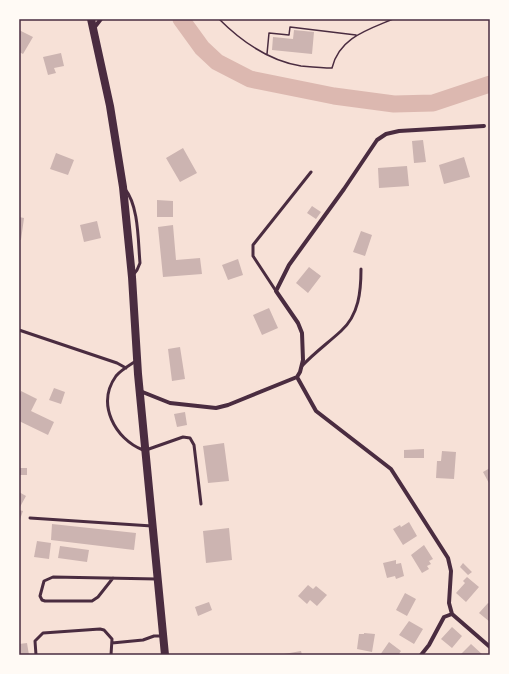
<svg xmlns="http://www.w3.org/2000/svg" width="509" height="674" font-family="'Nunito Sans',sans-serif">
<style>
.lines{fill:none;stroke-linecap:round;stroke-linejoin:round}
.river{stroke:#dcb8b0;stroke-width:17}
.building{fill:#ccb4b1}
.path{stroke:#4a2c40;stroke-width:1.5}
.service{stroke:#4a2c40;stroke-width:3}
.minor{stroke:#4a2c40;stroke-width:4}
.secondary{stroke:#4a2c40;stroke-width:8}
.neatline{fill:none;stroke:#4a2c40;stroke-width:1.5}
</style>
<rect width="100%" height="100%" fill="#f7e1d7"/>
<g class="lines">
<!-- river -->
<path class="river" d="M 181,19 L 202,48 L 217,62 L 250,79 L 334,96 L 394,104 L 433,103 L 490,84"/>
</g>
<!-- building -->
<path class="building" d="M 19,30 L 33,37 L 23,54 L 19,52 Z
M 294,30 L 314,32 L 312,54 L 272,50 L 273,37 L 293,39 Z
M 61,53 L 64,66 L 54,68 L 56,73 L 48,75 L 43,57 Z
M 423,140 L 426,162 L 414,163 L 412,141 Z
M 183,148 L 197,173 L 180,182 L 166,158 Z
M 56,153 L 74,160 L 68,175 L 50,169 Z
M 464,157 L 470,177 L 444,184 L 439,165 Z
M 407,166 L 409,186 L 379,188 L 378,168 Z
M 157,200 L 173,201 L 173,217 L 157,217 Z
M 312,206 L 321,212 L 316,219 L 307,213 Z
M 19,217 L 24,218 L 21,240 L 19,240 Z
M 97,221 L 101,238 L 84,242 L 80,225 Z
M 173,225 L 176,260 L 200,258 L 202,274 L 163,277 L 158,227 Z
M 361,231 L 372,235 L 365,256 L 353,252 Z
M 238,259 L 243,275 L 228,280 L 222,265 Z
M 309,267 L 321,276 L 308,293 L 296,283 Z
M 269,308 L 278,328 L 262,335 L 253,315 Z
M 180,347 L 185,379 L 172,381 L 168,349 Z
M 54,388 L 65,392 L 61,404 L 49,400 Z
M 21,391 L 37,399 L 31,411 L 54,422 L 48,435 L 19,421 L 19,396 Z
M 185,412 L 187,425 L 177,427 L 174,414 Z
M 224,443 L 229,481 L 208,483 L 203,446 Z
M 424,449 L 424,458 L 404,458 L 404,450 Z
M 442,451 L 456,452 L 454,479 L 436,478 L 437,461 L 441,461 Z
M 19,468 L 27,468 L 27,475 L 19,475 Z
M 490,468 L 490,485 L 483,472 Z
M 19,492 L 26,496 L 20,507 L 19,507 Z
M 19,510 L 23,511 L 19,522 Z
M 409,522 L 417,536 L 403,545 L 393,529 L 400,525 L 401,527 Z
M 52,524 L 136,533 L 134,550 L 51,540 Z
M 229,528 L 232,560 L 206,563 L 203,531 Z
M 37,541 L 51,543 L 49,559 L 34,557 Z
M 424,545 L 433,559 L 429,561 L 431,564 L 427,566 L 429,569 L 422,573 L 411,555 Z
M 60,546 L 89,550 L 87,562 L 58,558 Z
M 396,560 L 396,564 L 401,563 L 404,576 L 396,579 L 395,576 L 387,578 L 383,563 Z
M 463,563 L 472,572 L 468,575 L 460,567 Z
M 467,577 L 479,587 L 466,602 L 456,593 L 465,583 L 463,581 Z
M 308,585 L 313,589 L 316,586 L 327,595 L 317,606 L 310,600 L 307,604 L 298,596 Z
M 405,593 L 416,599 L 407,616 L 396,610 Z
M 209,602 L 212,610 L 198,616 L 195,607 Z
M 488,603 L 490,604 L 490,622 L 479,613 Z
M 409,621 L 423,629 L 414,644 L 399,635 Z
M 452,627 L 462,636 L 452,648 L 441,639 Z
M 364,633 L 375,634 L 372,652 L 357,649 L 359,634 L 364,634 Z
M 389,642 L 401,651 L 398,655 L 380,655 Z
M 27,643 L 29,655 L 19,655 L 19,644 Z
M 471,644 L 483,655 L 460,655 Z
M 301,651 L 302,655 L 285,655 L 284,654 Z"/>
<g class="lines">
<!-- path -->
<path class="path" d="M 219,19 C 241,41 270,61 301,66 C 312,67 322,68 332,68 C 339,38 367,30 393,19
M 267,54 L 269,33 L 289,35 L 290,27 L 356,35"/>
<!-- service -->
<path class="service" d="M 125,189 C 139,206 138,242 140,263 L 137,270 L 133,275
M 276,291 L 253,256 L 253,245 L 311,172
M 19,330 L 117,363 L 126,368
M 136,361 C 130,365 121,370 116,376 C 96,404 115,439 143,450 L 146,450 L 183,437 L 190,438 L 194,445 L 201,504
M 302,366 C 314,353 328,343 341,331 C 359,315 361,291 361,269
M 30,518 L 152,526
M 113,578 L 98,597 L 92,601 L 45,601 L 42,600 L 40,596 L 44,581 L 53,577 L 157,579
M 112,643 L 143,640 L 154,636 L 163,636
M 36,655 L 35,641 L 43,633 L 100,629 L 104,630 L 112,639 L 111,655"/>
<!-- minor -->
<path class="minor" d="M 94,28 L 101,19
M 297,377 L 316,411 L 391,469 L 448,558 L 451,571 L 449,603 L 452,614 L 490,647
M 140,391 L 170,403 L 216,408 L 228,405 L 297,377 L 300,372 L 303,360 L 302,333 L 298,323 L 276,291 L 289,265 L 344,189 L 377,140 L 386,134 L 399,131 L 484,126
M 421,655 L 429,645 L 444,617 L 452,614"/>
<!-- secondary -->
<path class="secondary" d="M 91,19 L 110,106 L 123,187 L 132,277 L 138,374 L 165,655"/>
</g>
<!-- border -->
<rect width="509" height="674" fill="none" stroke="#fffaf5" stroke-width="40"/>
<rect x="20" y="20" width="469" height="634" class="neatline"/>
</svg>
